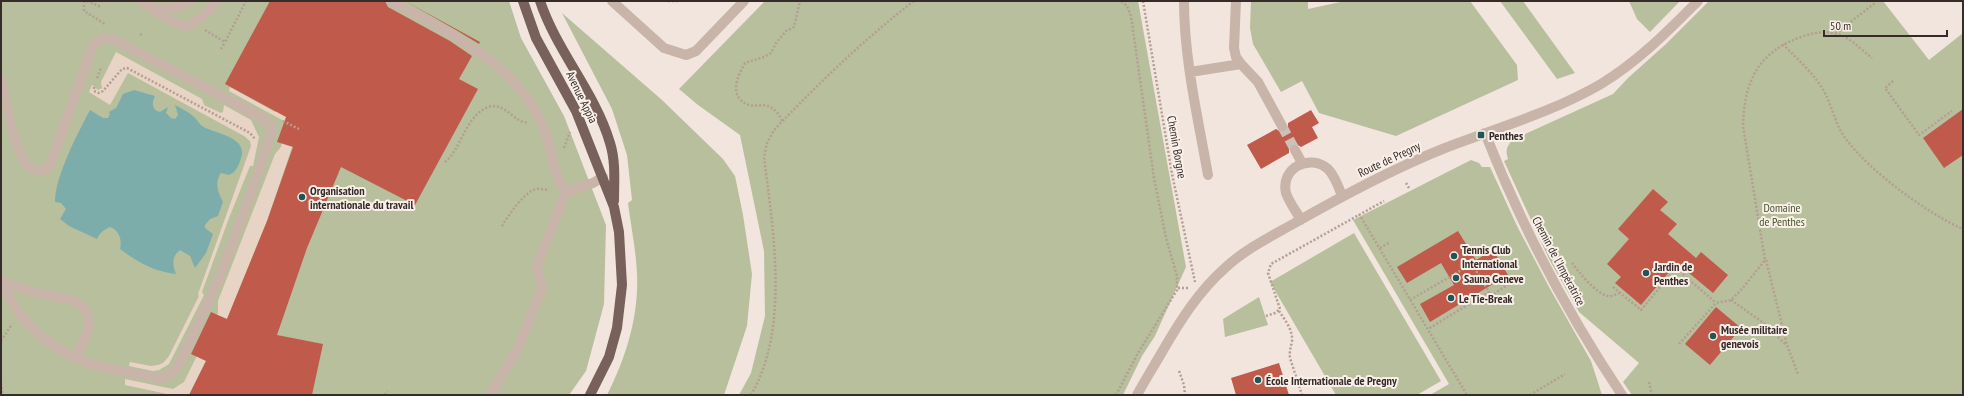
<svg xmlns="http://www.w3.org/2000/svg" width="1964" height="396" font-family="'PT Sans Narrow',sans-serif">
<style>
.green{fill:#b8bf9d}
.plaza{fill:#e8d4c4}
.water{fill:#7dadaa}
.building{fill:#c05b4b}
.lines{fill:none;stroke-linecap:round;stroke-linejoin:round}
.minor-tunnel{stroke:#ccc0b9;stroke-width:10;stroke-dasharray:10 5;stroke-linecap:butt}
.path{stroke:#b49e93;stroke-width:2.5;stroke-dasharray:2 2;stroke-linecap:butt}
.minor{stroke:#c9b4a9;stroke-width:10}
.major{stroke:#77615a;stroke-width:10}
.poi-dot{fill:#205653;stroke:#f9f0e9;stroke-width:1.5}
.labels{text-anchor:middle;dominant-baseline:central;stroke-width:4;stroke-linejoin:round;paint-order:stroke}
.street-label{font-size:12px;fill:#362b29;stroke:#f9f0e9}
.poi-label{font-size:12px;font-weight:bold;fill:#362b29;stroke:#f9f0e9;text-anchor:start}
.park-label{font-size:12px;fill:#49532d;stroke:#f9f0e9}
</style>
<rect width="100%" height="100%" fill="#f1e5dd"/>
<!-- green -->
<path class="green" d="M 1,1 L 509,1 L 521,38 L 564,116 L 606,225 L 604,304 L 586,371 L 569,395 L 1,395 Z
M 765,1 L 1138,1 L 1186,267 L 1155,336 L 1142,356 L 1123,395 L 739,395 L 751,373 L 765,316 L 764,251 L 740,135 L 698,105 L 679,89 Z
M 1251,1 L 1308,1 L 1308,9 L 1345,1 L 1470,1 L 1517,65 L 1518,80 L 1396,136 L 1319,113 L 1302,81 L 1281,92 L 1253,44 L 1250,28 Z
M 1500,1 L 1523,1 L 1575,73 L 1557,79 Z
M 1629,1 L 1680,1 L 1650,32 L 1637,19 Z
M 1709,1 L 1883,1 L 1929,60 L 1963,33 L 1963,395 L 1632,395 L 1623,382 L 1639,363 L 1579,312 L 1549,259 L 1504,161 L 1508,159 C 1505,150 1507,145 1514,139 L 1613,94 L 1628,78 L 1666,44 Z
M 562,13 L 662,100 L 723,159 L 735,176 L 743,215 L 752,274 L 747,326 L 724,395 L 607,395 C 626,358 639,316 637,274 C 636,250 631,227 628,203 L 632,200 L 627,155 L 612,109 Z
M 1471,160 L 1479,163 L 1482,167 L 1490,167 L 1517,226 L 1549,287 L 1591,361 L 1602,395 L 1430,395 L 1449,384 L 1353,220 Z
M 1354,233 L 1441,381 L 1417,395 L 1336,395 L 1270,282 Z
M 1259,297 L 1268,325 L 1225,337 L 1223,319 Z"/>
<!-- plaza -->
<path class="plaza" d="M 116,52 L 202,99 L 204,105 L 221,113 L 223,112 L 224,105 L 251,120 L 259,137 L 253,166 L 250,166 L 229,218 L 202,292 L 204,295 L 169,364 L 159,370 L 153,371 L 129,366 L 130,362 L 151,366 L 158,365 L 163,363 L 169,356 L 199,296 L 198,294 L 251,146 L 250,141 L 244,136 L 128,73 L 110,105 L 89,92 L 92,85 L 98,90 L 102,88 L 101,82 Z
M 230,87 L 275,112 L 279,106 L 303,115 L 267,221 L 229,314 L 189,395 L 172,395 L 125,385 L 125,379 L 173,389 L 184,382 L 218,313 L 218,301 L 275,154 L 281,147 L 286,126 L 284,121 L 229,91 Z"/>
<!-- water -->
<path class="water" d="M 134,90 L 155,96 C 152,102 151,110 160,112 L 168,107 L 166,113 L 171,118 L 175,119 L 178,115 L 175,105 C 182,109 189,112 194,117 C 197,119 199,124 202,126 C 214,134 251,136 240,161 C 238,167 235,173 229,175 L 221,173 C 214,183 218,192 223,202 L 218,216 L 210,219 L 205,225 L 205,228 L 213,234 L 206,253 L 195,268 L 190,256 L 180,250 C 172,256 172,264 176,274 C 155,272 137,262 120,249 C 122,240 120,231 110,227 C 104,230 100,232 97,239 L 69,226 L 60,219 L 66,209 L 61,203 L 55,202 C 55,176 78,133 90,110 L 103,118 L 108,118 L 110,114 L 109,112 L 116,108 L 123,94 Z"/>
<!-- building -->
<path class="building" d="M 270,1 L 385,1 L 388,7 L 450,41 L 472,56 L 459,79 L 478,89 L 415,205 L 341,167 L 307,248 L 277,335 L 323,344 L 312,395 L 189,395 L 206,361 L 191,354 L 211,312 L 227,319 L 267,221 L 293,147 L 277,142 L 286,117 L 225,84 Z
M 405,1 L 480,42 L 479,44 L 456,30 Z
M 1963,109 L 1963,155 L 1944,168 L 1923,138 Z
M 1311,110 L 1319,123 L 1312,127 L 1318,138 L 1301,147 L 1296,144 L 1292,145 L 1289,149 L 1289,153 L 1261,169 L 1247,145 L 1276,129 L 1281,132 L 1285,131 L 1288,127 L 1288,123 Z
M 1653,189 L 1668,202 L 1660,210 L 1677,224 L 1668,234 L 1696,258 L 1701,252 L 1728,275 L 1713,293 L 1677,263 L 1641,305 L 1615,283 L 1621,277 L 1607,264 L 1629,239 L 1618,229 Z
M 1458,231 L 1476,260 L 1493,250 L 1508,275 L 1430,322 L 1420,304 L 1454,285 L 1441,263 L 1407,283 L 1397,267 Z
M 1716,307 L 1741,328 L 1710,365 L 1685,344 Z
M 1279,363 L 1289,395 L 1236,395 L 1231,378 Z"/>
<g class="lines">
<!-- minor-tunnel -->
<path class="minor-tunnel" d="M 1282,126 L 1295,150"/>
<!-- path -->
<path class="path" d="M 84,1 L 84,11 L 105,24
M 87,1 L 101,7
M 668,1 L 680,1
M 1143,1 L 1172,174 L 1195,282
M 205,30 L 225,42 L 246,1
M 140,34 L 142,35
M 1835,34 L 1875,3
M 1783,44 C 1798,60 1816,75 1826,95 C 1833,110 1836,126 1846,139 C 1868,170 1928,214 1963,229
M 221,49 L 225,42
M 97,78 L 101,68
M 1893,81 L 1885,88 L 1919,135 L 1952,111
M 94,87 L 94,91 L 99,93 L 103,91 L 122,69 L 127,68 L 250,133 L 255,139
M 283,121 L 299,129
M 782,121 C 780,115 774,108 768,106 C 762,104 754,107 749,105 C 728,97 737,77 745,63 L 764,57 L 771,53 L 776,43 L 786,31 L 794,27 L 800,1
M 564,148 L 570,132
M 445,162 C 462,148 464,119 486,108 C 504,99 515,125 528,122
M 1406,183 L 1409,188
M 1359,214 L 1467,395
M 502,226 C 508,216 524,192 536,189 C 540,188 545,190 549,190
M 1380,248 L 1390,242
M 1766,260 L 1787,345 L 1798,374
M 1572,263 C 1579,272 1596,294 1608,296 C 1612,297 1616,294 1620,293
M 1613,287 L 1641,310 L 1676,268 L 1716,303
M 1178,288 L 1188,288
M 1489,292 L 1491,296 L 1516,279
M 1410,300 L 1472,264 L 1489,292 L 1428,329
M 1731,300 L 1765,324 L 1786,345
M 1279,311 C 1285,320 1293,330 1292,341 C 1291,347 1289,352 1290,358 L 1302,395
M 1266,316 L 1275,313 L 1280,309 L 1268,273 L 1271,264 L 1384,201
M 1,341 L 12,324
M 1679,344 L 1716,303 L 1731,300 L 1742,289 L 1765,260 L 1743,126 C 1744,82 1758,52 1801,37 C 1815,32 1828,30 1843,36 C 1853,41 1863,51 1872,58
M 1179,371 L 1184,385 L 1185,395
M 1649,382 L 1652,395
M 1,383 L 3,395
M 385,395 L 387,391
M 751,395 C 790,329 773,230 764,157 L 767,143 L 774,130 C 818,84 863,40 914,1
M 1116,395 L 1138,353 L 1177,290 L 1177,276 L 1166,238 L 1154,178 L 1131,16 L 1127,6 L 1121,1
M 1530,395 L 1565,374"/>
<!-- minor -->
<path class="minor" d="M 141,1 C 155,13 175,11 190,1
M 391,1 C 444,30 508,60 538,115 C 552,140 550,171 566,192
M 612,1 L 664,48 L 686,55 L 696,51 L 744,1
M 1184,1 C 1184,59 1198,118 1208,175
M 1236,1 L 1234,48 L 1236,57 L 1241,64 L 1258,82 L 1282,126
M 152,9 L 175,23 L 187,27 L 203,16 L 217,1
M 1190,72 L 1241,64
M 1,79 C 7,103 13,145 26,164 C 30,169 37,171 43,171 L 50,165 L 93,46 C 99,39 102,37 111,38 L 261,117 L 271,126 L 272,130 L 259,171 L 219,279 L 179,365 C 175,370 170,376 163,378 C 157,379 149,376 142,375 C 108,370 73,362 46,340 C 25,324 10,303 1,279
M 1485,133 C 1521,225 1567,313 1622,395
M 1295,150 L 1302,163
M 566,192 L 593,183 L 603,177
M 1301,220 C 1296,211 1289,202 1286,193 C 1280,168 1310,153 1328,169 C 1335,176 1339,188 1342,196
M 2,282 C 14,286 25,290 38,293 C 56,298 89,296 89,323 C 89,334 80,348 76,358
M 490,395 L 518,349 L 542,288 L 537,266 L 566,192
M 1137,395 C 1145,380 1154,366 1162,352 C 1180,321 1198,292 1225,268 C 1244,250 1270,237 1293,224 C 1342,196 1392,169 1445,148 C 1497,128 1553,112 1601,84 C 1639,61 1668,31 1698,1"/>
<!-- major -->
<path class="major" d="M 523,1 L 536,38 L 576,111 L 614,207 L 619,232 L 622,285 L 617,328 L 609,357 L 590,395
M 540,1 C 557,52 595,92 610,143 C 616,162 614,182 614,201"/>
</g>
<!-- markers -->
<g class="poi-dot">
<rect x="1477" y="131" width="8" height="8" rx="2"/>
<circle cx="302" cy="197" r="4"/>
<circle cx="1454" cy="256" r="4"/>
<circle cx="1646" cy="273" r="4"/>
<circle cx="1456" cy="278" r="4"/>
<circle cx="1451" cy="298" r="4"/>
<circle cx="1713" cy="336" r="4"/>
<circle cx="1258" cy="380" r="4"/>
</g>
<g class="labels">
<!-- street labels -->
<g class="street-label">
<text transform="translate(582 97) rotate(64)">Avenue Appia</text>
<text transform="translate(1177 147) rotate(80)">Chemin Borgne</text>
<text transform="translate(1389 159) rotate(-25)">Route de Pregny</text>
<text transform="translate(1559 261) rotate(62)">Chemin de l'Impératrice</text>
</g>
<!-- poi labels -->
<g class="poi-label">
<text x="1489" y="135">Penthes</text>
<text x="310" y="190">Organisation<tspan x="310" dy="14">internationale du travail</tspan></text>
<text x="1462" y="249">Tennis Club<tspan x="1462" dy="14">International</tspan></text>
<text x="1654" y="266">Jardin de<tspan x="1654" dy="14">Penthes</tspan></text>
<text x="1464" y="278">Sauna Geneve</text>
<text x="1459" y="298">Le Tie-Break</text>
<text x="1721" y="329">Musée militaire<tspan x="1721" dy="14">genevois</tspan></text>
<text x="1266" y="380">École Internationale de Pregny</text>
</g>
<!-- park labels -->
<g class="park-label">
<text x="1782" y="207">Domaine<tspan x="1782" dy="14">de Penthes</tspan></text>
</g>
</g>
<!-- border -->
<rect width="1964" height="396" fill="none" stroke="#362b29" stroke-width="4"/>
<!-- scale -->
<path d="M1824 30v6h123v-6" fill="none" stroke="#362b29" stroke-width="2"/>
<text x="1830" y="30" font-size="12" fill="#362b29" stroke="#f9f0e9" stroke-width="3" paint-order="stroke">50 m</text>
</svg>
